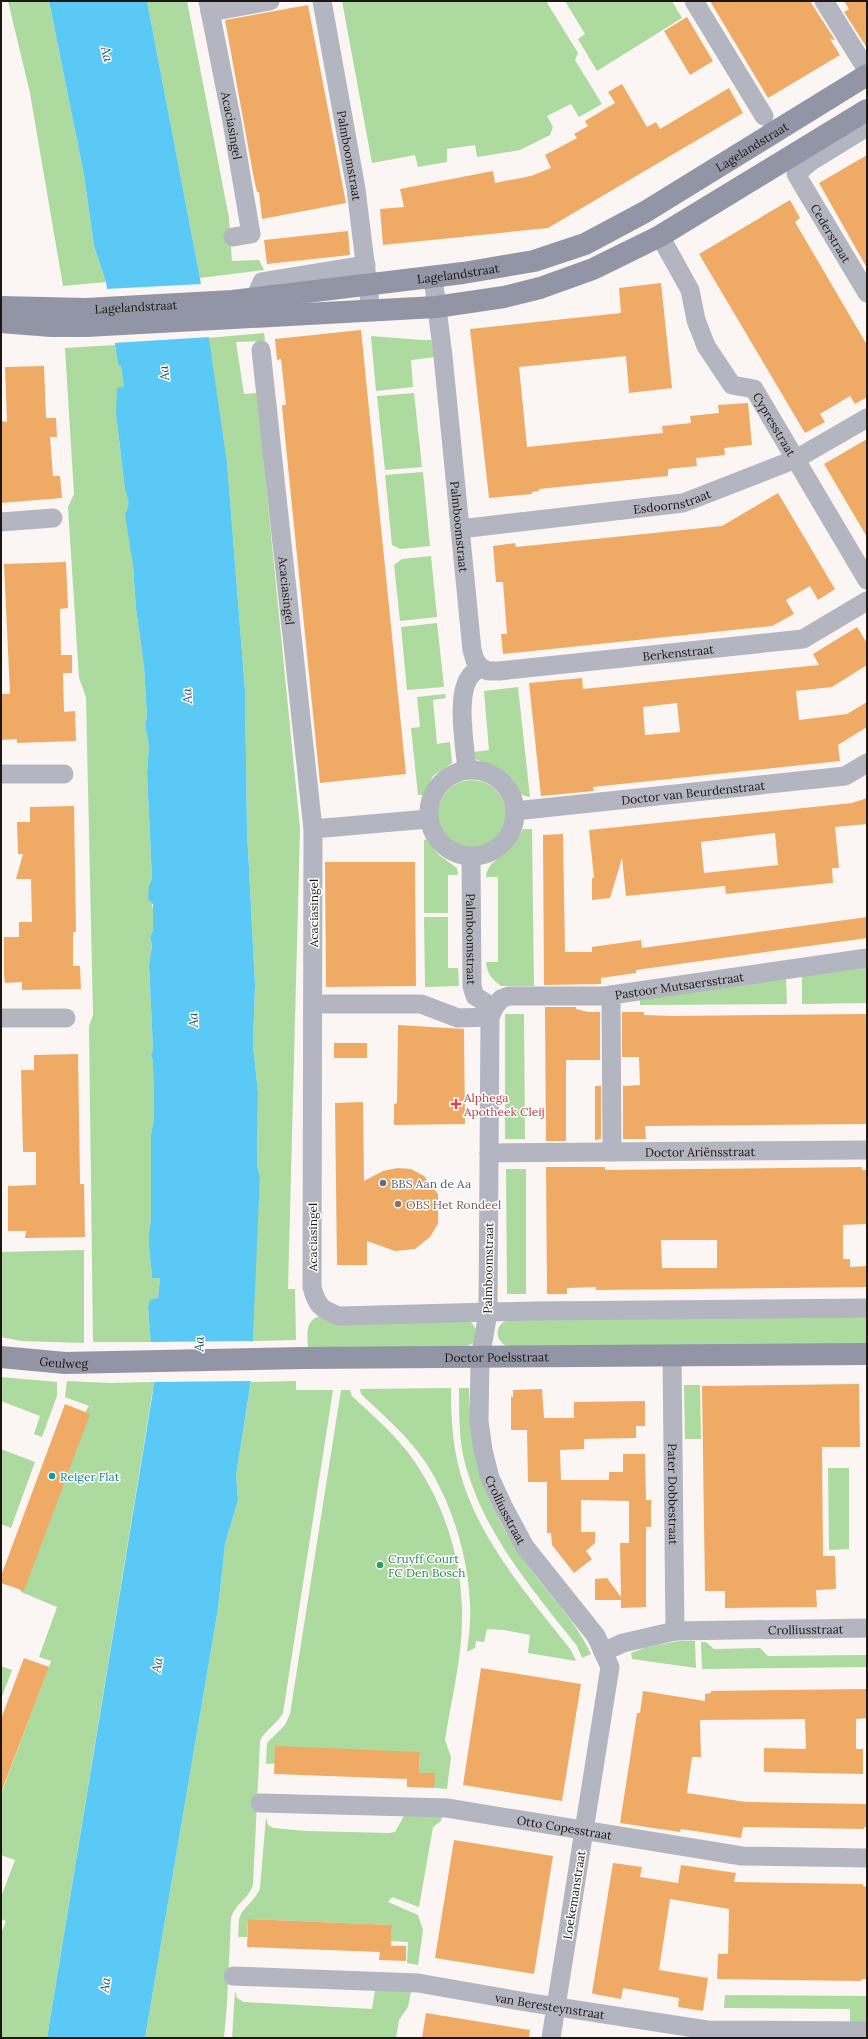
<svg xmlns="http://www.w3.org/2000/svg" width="868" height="2039" font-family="Lora,serif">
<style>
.green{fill:#adda9e}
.water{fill:#5ac9f5}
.pier{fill:#fbf6f3}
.building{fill:#efab65;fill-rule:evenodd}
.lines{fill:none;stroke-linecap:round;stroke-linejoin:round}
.street{stroke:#b3b5c0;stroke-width:19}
.secondary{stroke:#9295a5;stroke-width:22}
.health-dot{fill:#e0444e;stroke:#fff;stroke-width:1.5}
.service-dot{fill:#5c6f8a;stroke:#fff;stroke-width:1.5}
.education-dot{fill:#8d6e63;stroke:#fff;stroke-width:1.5}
.culture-dot{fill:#0f9aa8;stroke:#fff;stroke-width:1.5}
.leisure-dot{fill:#2e9e5b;stroke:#fff;stroke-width:1.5}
.labels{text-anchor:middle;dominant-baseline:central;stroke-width:3;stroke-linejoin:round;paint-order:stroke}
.street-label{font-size:12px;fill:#1e1610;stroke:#fff}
.health-label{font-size:12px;fill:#be3a42;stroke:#fff;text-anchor:start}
.service-label{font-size:12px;fill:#4e5e75;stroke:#fff;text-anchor:start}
.education-label{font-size:12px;fill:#785e54;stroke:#fff;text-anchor:start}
.culture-label{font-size:12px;fill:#0d838f;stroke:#fff;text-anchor:start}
.leisure-label{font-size:12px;fill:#27864d;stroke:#fff;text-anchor:start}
.water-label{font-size:13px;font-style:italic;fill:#225164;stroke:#fff}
</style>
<rect width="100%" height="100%" fill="#fbf6f3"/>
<!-- green -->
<path class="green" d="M 8,1 L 49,1 L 84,175 L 94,246 L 106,282 L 63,286 L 30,93 Z
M 147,1 L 187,1 L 229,218 L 232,261 L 259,260 L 264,270 L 200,278 Z
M 342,1 L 546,1 L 578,53 L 575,60 L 602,104 L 579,117 L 571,104 L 547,116 L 553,127 L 550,135 L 520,150 L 477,157 L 475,145 L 447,149 L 447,162 L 418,167 L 415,155 L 372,163 Z
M 565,1 L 672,1 L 682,18 L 597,71 L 578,39 L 585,34 Z
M 264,333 L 265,341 L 236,342 L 244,394 L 257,393 L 300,828 L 288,1289 L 295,1289 L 296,1340 L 251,1341 L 260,1176 L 257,1166 L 258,1092 L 253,1045 L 255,985 L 247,829 L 245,690 L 227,462 L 208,338 Z
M 371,336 L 422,340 L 431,340 L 435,357 L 411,360 L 413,387 L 376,391 Z
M 115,345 L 118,365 L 121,366 L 124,387 L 116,414 L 125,490 L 128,496 L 136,609 L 144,666 L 147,717 L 145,724 L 149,746 L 147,773 L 152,879 C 145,896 161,917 150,937 L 152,945 L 149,965 L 153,1049 L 151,1055 L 153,1062 L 154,1119 L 151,1134 L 151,1221 C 146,1238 151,1260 152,1278 L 160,1278 L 158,1298 L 148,1307 L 151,1342 L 93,1342 L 89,1026 L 93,1015 L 86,697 L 79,678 L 68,507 L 74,494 L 65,348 Z
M 414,393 L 422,467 L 385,470 L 377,396 Z
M 423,472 L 430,546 L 400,549 L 392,545 L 385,475 Z
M 431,556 L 437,617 L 400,621 L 394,565 L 402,559 Z
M 437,623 L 444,687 L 407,690 L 401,627 Z
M 518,687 L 530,797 C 515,795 513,785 504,775 C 496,767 485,763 475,759 L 474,752 L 489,750 L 484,691 Z
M 445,694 L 446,698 L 433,700 L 437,744 L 450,742 L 452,763 L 433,776 L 423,795 L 418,795 L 411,728 L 420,727 L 417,697 Z
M438 814a34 34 0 1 1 68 0a34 34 0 1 1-68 0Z
M 523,829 L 532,829 L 534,986 L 501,986 C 492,979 487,974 486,962 L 498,962 L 498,877 L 486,877 C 487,863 499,859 508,850 C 514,844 519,837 523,829 Z
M 426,839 L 439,855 L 457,868 L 458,875 L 448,875 L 448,913 L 424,913 L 424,840 Z
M 424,917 L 448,917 L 448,968 L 458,968 L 459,986 L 425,987 Z
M 867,967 L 867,1003 L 802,1004 L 802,976 Z
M 786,978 L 787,1004 L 640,1005 L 640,998 Z
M 505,1014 L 524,1014 L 525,1139 L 505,1139 Z
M 506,1169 L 526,1169 L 526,1294 L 507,1294 Z
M 84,1250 L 84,1343 L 21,1341 L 1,1337 L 1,1252 Z
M 867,1316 L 867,1344 L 510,1348 C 495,1342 493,1327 507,1320 Z
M 317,1317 L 470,1321 C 477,1328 477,1334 473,1343 L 465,1347 L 308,1350 C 308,1337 304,1323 317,1317 Z
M 1,1377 L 57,1382 L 57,1396 L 42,1437 L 34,1434 L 40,1416 L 1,1401 Z
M 67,1381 L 109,1383 L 154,1382 L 47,2038 L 1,2038 L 1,1934 L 6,1921 L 1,1919 L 1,1897 L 15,1860 L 1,1855 L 1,1794 L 51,1661 L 39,1657 L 57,1607 L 21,1592 L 19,1588 L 85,1412 L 89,1406 L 65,1397 Z
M 296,1381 L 296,1390 L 333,1390 L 283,1713 C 277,1724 265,1730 260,1741 L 253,1885 C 249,1898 235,1904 231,1918 L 227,2004 L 224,2038 L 145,2038 L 218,1609 L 225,1544 L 238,1500 L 236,1475 L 251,1382 Z
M 684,1385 L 700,1385 L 701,1439 L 685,1439 Z
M 451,1388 C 451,1411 452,1433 456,1455 C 470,1530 525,1592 571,1650 L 576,1661 L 528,1653 L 530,1635 L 504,1630 L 487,1629 L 484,1642 L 476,1641 L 475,1648 L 467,1652 C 469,1636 471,1620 470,1604 C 468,1556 452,1503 426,1463 C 409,1437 383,1415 361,1394 L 360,1389 Z
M 459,1388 L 469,1388 C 470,1458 488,1513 531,1570 C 551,1597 577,1623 591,1654 L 582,1658 L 577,1646 C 531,1588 480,1529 463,1455 C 459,1433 459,1411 459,1388 Z
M 341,1390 L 350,1390 L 352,1396 C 370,1413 390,1430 406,1450 C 443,1497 463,1560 462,1619 C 462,1659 451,1700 445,1740 L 451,1757 L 447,1789 L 434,1788 L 434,1773 L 419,1773 L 420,1752 L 266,1764 L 267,1743 L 285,1725 L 290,1714 Z
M 1,1449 L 35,1462 L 11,1528 L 1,1524 Z
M 828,1468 L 849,1468 L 849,1549 L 829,1550 Z
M 678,1641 L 695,1641 L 696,1668 L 632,1659 L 631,1653 L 647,1647 Z
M 701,1642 L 706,1642 L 714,1649 L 760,1648 L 768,1656 L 867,1655 L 867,1667 L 702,1669 Z
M 1,1666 L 12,1670 L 1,1699 Z
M 404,1816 L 442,1816 L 441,1821 L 433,1827 L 419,1907 L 392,1897 L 388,1902 L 418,1915 L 423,1930 L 418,1965 L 407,1963 L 408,1942 L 391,1941 L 392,1925 L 248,1919 L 247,1937 L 238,1937 C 239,1931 238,1925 239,1920 C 241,1908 256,1901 260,1888 L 266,1817 L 268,1825 L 273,1828 L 306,1831 L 389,1833 L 395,1832 Z
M 375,1990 L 411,1992 L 408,2007 L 399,2020 L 396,2038 L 232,2038 L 235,1991 L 237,1998 L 244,2002 L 372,2009 Z
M 725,1995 L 867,1996 L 867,2022 L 850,2022 L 850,2009 L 724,2008 Z"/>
<!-- water -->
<path class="water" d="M 49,1 L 147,1 L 200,278 L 227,462 L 245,690 L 247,829 L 255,985 L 253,1045 L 258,1092 L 257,1166 L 260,1176 L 251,1381 L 236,1475 L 238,1500 L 225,1544 L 218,1609 L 145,2038 L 47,2038 L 152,1397 L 154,1382 L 148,1307 L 150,1300 L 158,1298 L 160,1278 L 152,1278 C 151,1260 146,1238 151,1221 L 151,1134 L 154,1119 L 153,1062 L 151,1055 L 153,1049 L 149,965 L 152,945 L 150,937 L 153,930 L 153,904 L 148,899 L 149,886 L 152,879 L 147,773 L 149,746 L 145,724 L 147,717 L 144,666 L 136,609 L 133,566 L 125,514 C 130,506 129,498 125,490 L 116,414 L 117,388 L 124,387 L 121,366 L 118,365 L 106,282 L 94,246 L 84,175 Z"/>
<!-- pier -->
<path class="pier" d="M 203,284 L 210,337 L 113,343 L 105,289 Z
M 253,1341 L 253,1381 L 152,1382 L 149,1342 Z"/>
<!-- building -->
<path class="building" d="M 710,1 L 810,1 L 835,40 L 830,39 L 840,55 L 768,98 Z
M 844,1 L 867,1 L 867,48 L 844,12 L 849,9 Z
M 308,5 L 346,203 L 262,219 L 259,192 L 257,192 L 254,179 L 225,20 Z
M 687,17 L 713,61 L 690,75 L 664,31 Z
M 622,84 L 647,127 L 656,122 L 660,129 L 729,88 L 743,113 L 548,228 L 383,245 L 380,209 L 404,207 L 400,189 L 493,171 L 495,183 L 531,176 L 551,168 L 545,155 L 577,138 L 574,134 L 588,126 L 585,121 L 615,103 L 608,92 Z
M 867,155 L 867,268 L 819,183 Z
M 790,200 L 800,218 L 795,222 L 867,345 L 867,397 L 855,404 L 850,396 L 820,414 L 825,422 L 805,433 L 699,254 Z
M 348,231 L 350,255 L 267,264 L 264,240 Z
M 661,283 L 672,388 L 629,393 L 626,356 L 519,367 L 527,447 L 663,433 L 662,426 L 691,423 L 690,416 L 719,413 L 718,405 L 748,403 L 752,445 L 724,448 L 725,455 L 696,458 L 697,466 L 668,469 L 668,476 L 539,489 L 539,491 L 532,492 L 532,494 L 489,498 L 470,329 L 621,313 L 619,288 Z
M 361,330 L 406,774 L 320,783 L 283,417 L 282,405 L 286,405 L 281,359 L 277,360 L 275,339 Z
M 44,366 L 46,418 L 56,418 L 57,437 L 50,437 L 53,476 L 60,476 L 62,498 L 1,503 L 1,421 L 7,422 L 5,367 Z
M 867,439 L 867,537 L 824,464 Z
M 778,493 L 835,589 L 818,600 L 810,586 L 786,600 L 794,614 L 772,626 L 503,654 L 501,634 L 507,634 L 503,582 L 496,582 L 493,546 L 515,543 L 516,547 L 722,526 Z
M 66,562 L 68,608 L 60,609 L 61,655 L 72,655 L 72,673 L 63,673 L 64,712 L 75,711 L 76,741 L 17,743 L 17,739 L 1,740 L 1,694 L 10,694 L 4,564 Z
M 857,627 L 867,643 L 867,665 L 832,687 L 796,691 L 799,720 L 847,714 L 867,702 L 867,727 L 838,745 L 840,761 L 593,787 L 594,791 L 541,796 L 529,683 L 582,678 L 583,689 L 819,665 L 813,654 ZM 677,703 L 680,732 L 645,735 L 643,707 Z
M 867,798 L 867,824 L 835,827 L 839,868 L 832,868 L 833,883 L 726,894 L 725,886 L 626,896 L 622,858 L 610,898 L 592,900 L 592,878 L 594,878 L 589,830 L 852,803 ZM 775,833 L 778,865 L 704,873 L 701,842 Z
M 74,806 L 76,932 L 73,932 L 73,966 L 80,966 L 81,989 L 22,990 L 22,982 L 5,983 L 4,975 L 4,937 L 19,937 L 19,922 L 32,922 L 31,879 L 16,879 L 23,854 L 18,854 L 17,822 L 30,822 L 30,807 Z
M 563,834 L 565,952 L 592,952 L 592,947 L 641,940 L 642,948 L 867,917 L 867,938 L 636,970 L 636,973 L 601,978 L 601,984 L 544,985 L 543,835 Z
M 325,862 L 415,862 L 416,986 L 326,987 Z
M 545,1007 L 576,1007 L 576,1009 L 588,1012 L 600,1012 L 600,1060 L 566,1060 L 566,1141 L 546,1141 L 546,1140 Z
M 622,1012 L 644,1012 L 644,1015 L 673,1016 L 867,1014 L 867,1124 L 645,1126 L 646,1139 L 623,1139 L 623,1086 L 640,1085 L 639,1057 L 622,1057 Z
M 398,1025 L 464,1029 L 465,1124 L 394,1125 L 394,1104 L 397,1103 Z
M 334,1043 L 367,1043 L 367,1058 L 334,1058 Z
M 78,1054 L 80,1184 L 84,1184 L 85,1237 L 25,1238 L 26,1231 L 8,1231 L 8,1186 L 36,1185 L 36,1152 L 23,1152 L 21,1070 L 34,1070 L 34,1055 Z
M 595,1086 L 601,1086 L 601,1139 L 595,1140 Z
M 363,1102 L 364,1181 L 383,1171 L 397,1168 L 411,1169 L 424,1176 L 438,1194 L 438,1224 L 430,1237 L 415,1249 L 395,1251 L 367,1241 L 367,1265 L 337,1265 L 335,1103 Z
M 546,1167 L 605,1167 L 605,1170 L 862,1167 L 862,1170 L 867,1170 L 867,1224 L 843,1225 L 843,1259 L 850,1259 L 850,1267 L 867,1266 L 867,1287 L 596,1290 L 596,1287 L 567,1288 L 567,1294 L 547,1294 ZM 661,1240 L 717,1240 L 717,1268 L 662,1268 Z
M 859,1384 L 860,1447 L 822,1447 L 823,1556 L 835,1556 L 836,1589 L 816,1590 L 817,1607 L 725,1608 L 725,1591 L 705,1591 L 702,1386 Z
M 542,1389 L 544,1418 L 574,1418 L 574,1402 L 645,1401 L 645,1426 L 636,1426 L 636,1438 L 584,1439 L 584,1449 L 560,1450 L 561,1480 L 609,1480 L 609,1472 L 623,1472 L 623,1454 L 645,1454 L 646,1500 L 651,1500 L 651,1527 L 646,1527 L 646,1607 L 621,1608 L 621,1600 L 595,1600 L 595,1579 L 607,1578 L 621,1597 L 620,1543 L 629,1543 L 629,1501 L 581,1500 L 581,1532 L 595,1532 L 595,1543 L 586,1551 L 592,1559 L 574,1573 L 552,1545 L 551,1533 L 547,1533 L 547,1482 L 528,1482 L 527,1430 L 511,1430 L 511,1396 L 513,1397 L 513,1390 Z
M 65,1404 L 90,1414 L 24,1591 L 1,1583 L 1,1576 Z
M 24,1658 L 49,1667 L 2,1790 L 1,1790 L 1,1719 Z
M 481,1668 L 581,1684 L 562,1801 L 463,1785 Z
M 866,1689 L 867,1718 L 856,1719 L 856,1749 L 863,1749 L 863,1774 L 764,1772 L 764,1748 L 806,1749 L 805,1719 L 700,1720 L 701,1757 L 692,1757 L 687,1793 L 746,1802 L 867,1804 L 867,1827 L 864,1827 L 864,1829 L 743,1827 L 741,1838 L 681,1829 L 680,1832 L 620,1823 L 637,1713 L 640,1713 L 643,1691 L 705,1701 L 705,1694 L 711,1693 L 711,1691 Z
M 275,1746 L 420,1752 L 419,1773 L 435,1773 L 434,1788 L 407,1787 L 407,1779 L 274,1774 Z
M 454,1840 L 553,1856 L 534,1974 L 435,1958 Z
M 613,1863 L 642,1867 L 640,1877 L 678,1883 L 681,1865 L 736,1873 L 734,1882 L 863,1884 L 863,1886 L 867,1887 L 867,1979 L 861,1979 L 861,1981 L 717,1979 L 718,1954 L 728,1954 L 729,1909 L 670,1899 L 659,1970 L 708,1978 L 703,2011 L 678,2007 L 679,1998 L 623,1988 L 621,1999 L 594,1994 L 592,1993 Z
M 248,1919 L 392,1925 L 391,1946 L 406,1946 L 406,1961 L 379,1960 L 380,1952 L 247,1947 Z
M 426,2013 L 530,2030 L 529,2038 L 422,2038 Z"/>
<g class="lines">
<!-- street -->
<g class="street">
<path id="s1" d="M 208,1 L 232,122 L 251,234 L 233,237"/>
<path id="s2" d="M 322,1 L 356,189 L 371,311"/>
<path d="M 694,1 L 764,116"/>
<path d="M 824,1 L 867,70"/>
<path d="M 210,12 L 270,1"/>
<path id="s3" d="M 867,127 L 810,162 L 796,174 L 867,293"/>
<path id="s4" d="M 660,236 L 690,290 L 696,320 L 706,346 L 732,385 L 754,389 L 867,580"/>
<path id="s5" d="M 433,277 L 443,356 L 472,650 L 475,660 L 480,667 C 477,670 471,674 469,678 C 456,697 465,747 467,770"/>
<path d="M 255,298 L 262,282 L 366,265"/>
<path id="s6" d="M 261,350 L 313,829 L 312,1287 C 317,1306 321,1309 339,1316 L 534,1311 L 867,1308"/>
<path d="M 1,522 L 53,518"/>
<path id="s7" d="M 460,529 L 683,503 L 796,459 L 867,418"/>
<path id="s8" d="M 480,667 L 488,671 L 499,671 L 803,639 L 867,601"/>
<circle cx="472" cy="813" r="43"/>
<path d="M 1,774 L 64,774"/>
<path id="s9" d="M 515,811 L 845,776 L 867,763"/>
<path d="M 313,829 L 428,819"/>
<path id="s10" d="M 471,857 L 472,986 L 475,996 L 494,1008 L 490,1017 L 488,1313 L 480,1358 L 479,1421 L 483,1450 L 490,1478 L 504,1508 L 525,1547 L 596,1636 L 610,1667 L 551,2038"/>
<path d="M 611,995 L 612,1152"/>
<path d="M 313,1004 L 421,1004 L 458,1018 L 490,1017"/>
<path id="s11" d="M 494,1008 L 501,999 L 509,996 L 604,996 L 867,958"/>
<path d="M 1,1018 L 66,1018"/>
<path id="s12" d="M 489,1153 L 867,1150"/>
<path id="s13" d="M 672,1357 L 675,1631"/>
<path id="s14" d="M 603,1652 L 623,1643 L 675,1631 L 867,1628"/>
<path id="s15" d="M 260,1803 L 447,1808 L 742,1856 L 867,1858"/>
<path id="s16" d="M 233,1976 L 418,1983 L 532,2003 L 707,2030 L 867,2031"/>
</g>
<!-- secondary -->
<g class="secondary">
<path id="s17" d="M 1,307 L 86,309 L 233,301 L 463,273 L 534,261 L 585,244 L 645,212 L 867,75"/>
<path d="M 1,322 L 51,326 L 86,326 L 436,307 L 504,297 L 540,288 L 593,269 L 660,236 L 867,110"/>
<path id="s18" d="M 1,1357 L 65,1363 L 303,1358 L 867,1354"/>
</g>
</g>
<!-- markers -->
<path class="health-dot" d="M454 1098h4v4h4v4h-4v4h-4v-4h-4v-4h4z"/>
<circle class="service-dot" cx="383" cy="1183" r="4"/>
<circle class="education-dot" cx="398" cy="1204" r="4"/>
<circle class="culture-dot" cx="52" cy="1476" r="4"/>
<circle class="leisure-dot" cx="380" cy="1565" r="4"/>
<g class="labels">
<!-- street labels -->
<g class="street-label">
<text stroke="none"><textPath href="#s1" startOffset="127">Acaciasingel</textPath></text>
<text stroke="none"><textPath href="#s17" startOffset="783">Lagelandstraat</textPath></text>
<text stroke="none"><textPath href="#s2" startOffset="157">Palmboomstraat</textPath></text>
<text stroke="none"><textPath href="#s3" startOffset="154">Cederstraat</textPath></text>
<text stroke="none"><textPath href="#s17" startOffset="459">Lagelandstraat</textPath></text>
<text stroke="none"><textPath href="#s17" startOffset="135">Lagelandstraat</textPath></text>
<text stroke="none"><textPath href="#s4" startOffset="230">Cypresstraat</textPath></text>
<text stroke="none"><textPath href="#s7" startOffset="214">Esdoornstraat</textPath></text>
<text stroke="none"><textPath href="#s5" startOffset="251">Palmboomstraat</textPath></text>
<text stroke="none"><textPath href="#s6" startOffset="242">Acaciasingel</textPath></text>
<text stroke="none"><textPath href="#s8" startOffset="200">Berkenstraat</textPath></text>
<text stroke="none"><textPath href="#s9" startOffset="179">Doctor van Beurdenstraat</textPath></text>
<text transform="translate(313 913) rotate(-90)">Acaciasingel</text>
<text stroke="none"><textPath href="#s10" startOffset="82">Palmboomstraat</textPath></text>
<text stroke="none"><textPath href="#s11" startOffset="191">Pastoor Mutsaersstraat</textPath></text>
<text stroke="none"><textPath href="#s12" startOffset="211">Doctor Ariënsstraat</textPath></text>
<text transform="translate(312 1237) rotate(-90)">Acaciasingel</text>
<text transform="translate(488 1268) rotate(-89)">Palmboomstraat</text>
<text stroke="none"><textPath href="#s18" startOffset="496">Doctor Poelsstraat</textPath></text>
<text stroke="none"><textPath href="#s18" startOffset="63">Geulweg</textPath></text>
<text stroke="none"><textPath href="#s13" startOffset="137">Pater Dobbestraat</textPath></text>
<text stroke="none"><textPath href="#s10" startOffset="670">Crolliusstraat</textPath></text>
<text stroke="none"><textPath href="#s14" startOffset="206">Crolliusstraat</textPath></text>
<text stroke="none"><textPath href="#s15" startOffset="306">Otto Copesstraat</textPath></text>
<text transform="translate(574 1895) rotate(-81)">Loekemanstraat</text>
<text stroke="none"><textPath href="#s16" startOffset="319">van Beresteynstraat</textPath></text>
</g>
<!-- health labels -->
<g class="health-label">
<text x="464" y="1097">Alphega<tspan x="464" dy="14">Apotheek Cleij</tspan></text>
</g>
<!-- service labels -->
<g class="service-label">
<text x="391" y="1183">BBS Aan de Aa</text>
</g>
<!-- education labels -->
<g class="education-label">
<text x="406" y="1204">OBS Het Rondeel</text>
</g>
<!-- culture labels -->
<g class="culture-label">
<text x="60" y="1476">Reiger Flat</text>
</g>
<!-- leisure labels -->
<g class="leisure-label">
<text x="388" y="1558">Cruyff Court<tspan x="388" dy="14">FC Den Bosch</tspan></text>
</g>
<!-- water labels -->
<g class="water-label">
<text transform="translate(107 54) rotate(78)">Aa</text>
<text transform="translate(164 373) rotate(-95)">Aa</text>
<text transform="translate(187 696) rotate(-92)">Aa</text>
<text transform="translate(193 1020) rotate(-91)">Aa</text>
<text transform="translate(199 1344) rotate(-88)">Aa</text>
<text transform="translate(157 1665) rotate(-81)">Aa</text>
<text transform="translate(105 1985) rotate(-81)">Aa</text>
</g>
</g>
<!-- border -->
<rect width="868" height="2039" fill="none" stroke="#1e1610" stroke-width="4"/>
</svg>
